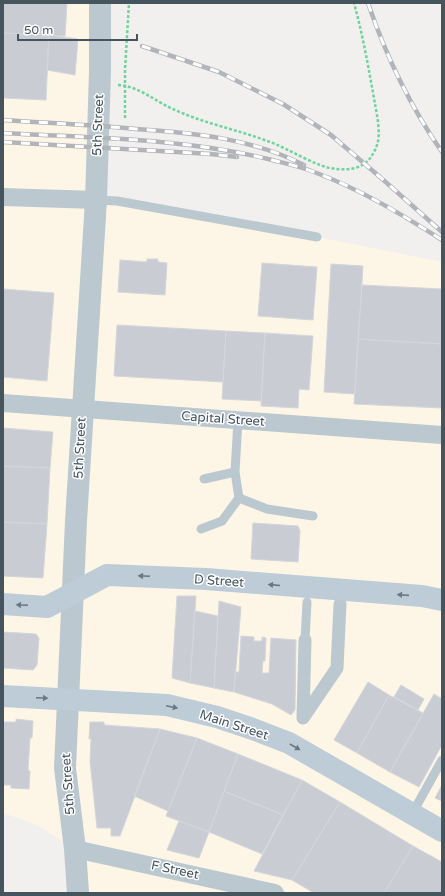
<svg xmlns="http://www.w3.org/2000/svg" width="445" height="896" font-family="'Varela Round',sans-serif">
<style>
.commercial{fill:#fdf6e7}
.building{fill:#c9ccd2;stroke:#d3d6db}
.lines{fill:none;stroke-linecap:round;stroke-linejoin:round}
.path{stroke:#6fd49c;stroke-width:2.5;stroke-dasharray:3 2;stroke-linecap:butt}
.service{stroke:#bcc8cf;stroke-width:9}
.pedestrian{stroke:#bcc8cf;stroke-width:13}
.minor{stroke:#bcc8cf;stroke-width:18}
.tertiary{stroke:#bcc8cf;stroke-width:22}
.secondary{stroke:#beccd8;stroke-width:22}
.rail-casing{stroke:#b1b5ba;stroke-width:4.5}
.rail{stroke:#fff;stroke-width:3;stroke-dasharray:9;stroke-linecap:butt}
.oneway{fill:#6a7883}
.labels{text-anchor:middle;dominant-baseline:central;stroke-width:3;stroke-linejoin:round;paint-order:stroke}
.street-label{font-size:13px;fill:#46545e;stroke:#fff}
</style>
<rect width="100%" height="100%" fill="#f2efef"/>
<!-- commercial -->
<path class="commercial" d="M 3,3 L 100,3 L 96,200 L 317,237 L 442,262 L 442,893 L 78,893 L 74,849 L 38,825 L 3,813 Z"/>
<!-- building -->
<path class="building" d="M 3,3 L 67,3 L 65,36 L 3,33 Z
M 3,33 L 49,35 L 46,100 L 3,98 Z
M 49,35 L 78,39 L 75,75 L 47,70 Z
M 147,259 L 158,259 L 158,262 L 167,263 L 165,295 L 118,292 L 120,260 L 147,262 Z
M 262,263 L 317,267 L 313,320 L 258,316 Z
M 331,264 L 363,266 L 355,394 L 324,392 Z
M 362,285 L 442,289 L 442,344 L 358,339 Z
M 3,289 L 54,293 L 47,381 L 3,377 Z
M 117,325 L 226,331 L 223,382 L 114,376 Z
M 226,331 L 265,333 L 261,401 L 222,399 Z
M 265,333 L 313,336 L 309,390 L 299,389 L 298,408 L 261,406 Z
M 358,339 L 442,344 L 442,408 L 354,404 Z
M 3,428 L 53,432 L 50,468 L 3,466 Z
M 3,466 L 50,468 L 47,524 L 3,522 Z
M 3,522 L 47,524 L 43,578 L 3,576 Z
M 253,523 L 298,526 L 300,531 L 298,562 L 251,559 Z
M 177,596 L 196,596 L 190,683 L 172,678 Z
M 219,601 L 241,607 L 234,692 L 214,688 Z
M 195,611 L 218,616 L 214,688 L 190,683 Z
M 3,632 L 36,634 L 39,638 L 37,665 L 33,670 L 3,668 Z
M 241,636 L 254,637 L 254,641 L 262,641 L 262,637 L 266,638 L 265,661 L 263,661 L 262,673 L 269,673 L 271,638 L 296,640 L 295,710 L 291,715 L 272,704 L 234,692 L 235,672 L 239,672 Z
M 368,682 L 389,695 L 357,753 L 334,740 Z
M 401,685 L 424,699 L 418,710 L 394,697 Z
M 434,694 L 442,699 L 442,745 L 419,787 L 390,772 Z
M 389,695 L 423,713 L 390,772 L 357,753 Z
M 16,719 L 33,721 L 32,738 L 30,738 L 28,770 L 30,771 L 29,789 L 11,788 L 11,785 L 3,785 L 3,722 L 16,722 Z
M 90,722 L 104,722 L 104,725 L 160,729 L 120,836 L 111,836 L 111,828 L 97,828 L 90,761 L 91,739 L 89,739 Z
M 160,729 L 197,738 L 168,811 L 134,796 Z
M 197,738 L 238,754 L 209,832 L 166,816 Z
M 238,754 L 302,780 L 283,815 L 224,791 Z
M 302,780 L 340,802 L 292,880 L 254,871 Z
M 442,785 L 442,801 L 435,798 Z
M 224,791 L 283,815 L 262,854 L 209,832 Z
M 340,802 L 413,846 L 384,893 L 314,893 L 292,880 Z
M 179,821 L 209,832 L 199,858 L 167,850 Z
M 413,846 L 442,862 L 442,893 L 384,893 Z"/>
<g class="lines">
<!-- path -->
<path class="path" d="M 118,85 C 139,86 156,102 175,110 C 206,124 239,130 270,142 C 290,149 317,168 337,169 C 357,171 370,165 377,145 C 381,134 377,115 375,104 C 369,70 363,36 354,3
M 125,118 L 125,69 L 129,3"/>
<!-- service -->
<path class="service" d="M 96,200 L 117,201 L 317,237
M 238,420 L 235,472 L 239,498 L 267,509 L 313,516
M 204,479 L 235,472
M 201,529 L 222,521 L 239,498
M 305,640 L 307,602
M 412,814 L 442,760"/>
<!-- pedestrian -->
<path class="pedestrian" d="M 303,718 L 337,668 L 340,604
M 303,718 L 305,640"/>
<!-- minor -->
<path class="minor" d="M 3,197 L 96,200
M 3,403 L 442,435
M 75,849 L 275,893"/>
<!-- tertiary -->
<path class="tertiary" d="M 78,893 L 75,849 L 65,768 L 76,521 L 96,200 L 100,71 L 100,3"/>
<!-- secondary -->
<path class="secondary" d="M 3,604 L 47,607 L 107,575 L 206,579 L 422,596 L 442,600
M 3,696 L 167,705 L 217,717 L 250,728 L 289,743 L 442,831"/>
<defs>
<path id="rail" d="M 368,3 C 386,56 410,106 442,152
M 142,46 L 219,72 L 283,104 L 331,135 L 380,177 L 442,232
M 3,120 C 47,123 92,125 136,129 C 194,133 251,138 304,165
M 3,133 C 90,138 183,138 268,159 C 283,163 299,166 314,172 C 360,189 401,214 442,240
M 3,142 L 211,154 L 237,157"/>
</defs>
<!-- rail casing -->
<use href="#rail" class="rail-casing"/>
<!-- rail -->
<use href="#rail" class="rail"/>
</g>
<!-- one-way arrows -->
<defs><path id="oneway-solid" d="M-6-.8H1V-3.2L6.5 0L1 3.2V.8H-6Z"/></defs>
<g class="oneway">
<use href="#oneway-solid" transform="translate(144 576) rotate(-177)"/>
<use href="#oneway-solid" transform="translate(274 585) rotate(-175)"/>
<use href="#oneway-solid" transform="translate(403 595) rotate(-176)"/>
<use href="#oneway-solid" transform="translate(22 605) rotate(-177)"/>
<use href="#oneway-solid" transform="translate(42 698) rotate(3)"/>
<use href="#oneway-solid" transform="translate(172 707) rotate(12)"/>
<use href="#oneway-solid" transform="translate(295 747) rotate(30)"/>
</g>
<g class="labels">
<!-- street labels -->
<g class="street-label">
<text transform="translate(98 125) rotate(-88)">5th Street</text>
<text transform="translate(223 419) rotate(4)">Capital Street</text>
<text transform="translate(80 448) rotate(-87)">5th Street</text>
<text transform="translate(219 581) rotate(4)">D Street</text>
<text transform="translate(234 725) rotate(18)">Main Street</text>
<text transform="translate(68 784) rotate(-94)">5th Street</text>
<text transform="translate(175 870) rotate(12)">F Street</text>
</g>
</g>
<!-- border -->
<rect width="445" height="896" fill="none" stroke="#46545e" stroke-width="8"/>
<!-- scale -->
<path d="M18 34v6h119v-6" fill="none" stroke="#46545e" stroke-width="2"/>
<text x="24" y="34" font-size="12" fill="#46545e" stroke="#ffffff" stroke-width="3" paint-order="stroke">50 m</text>
</svg>
